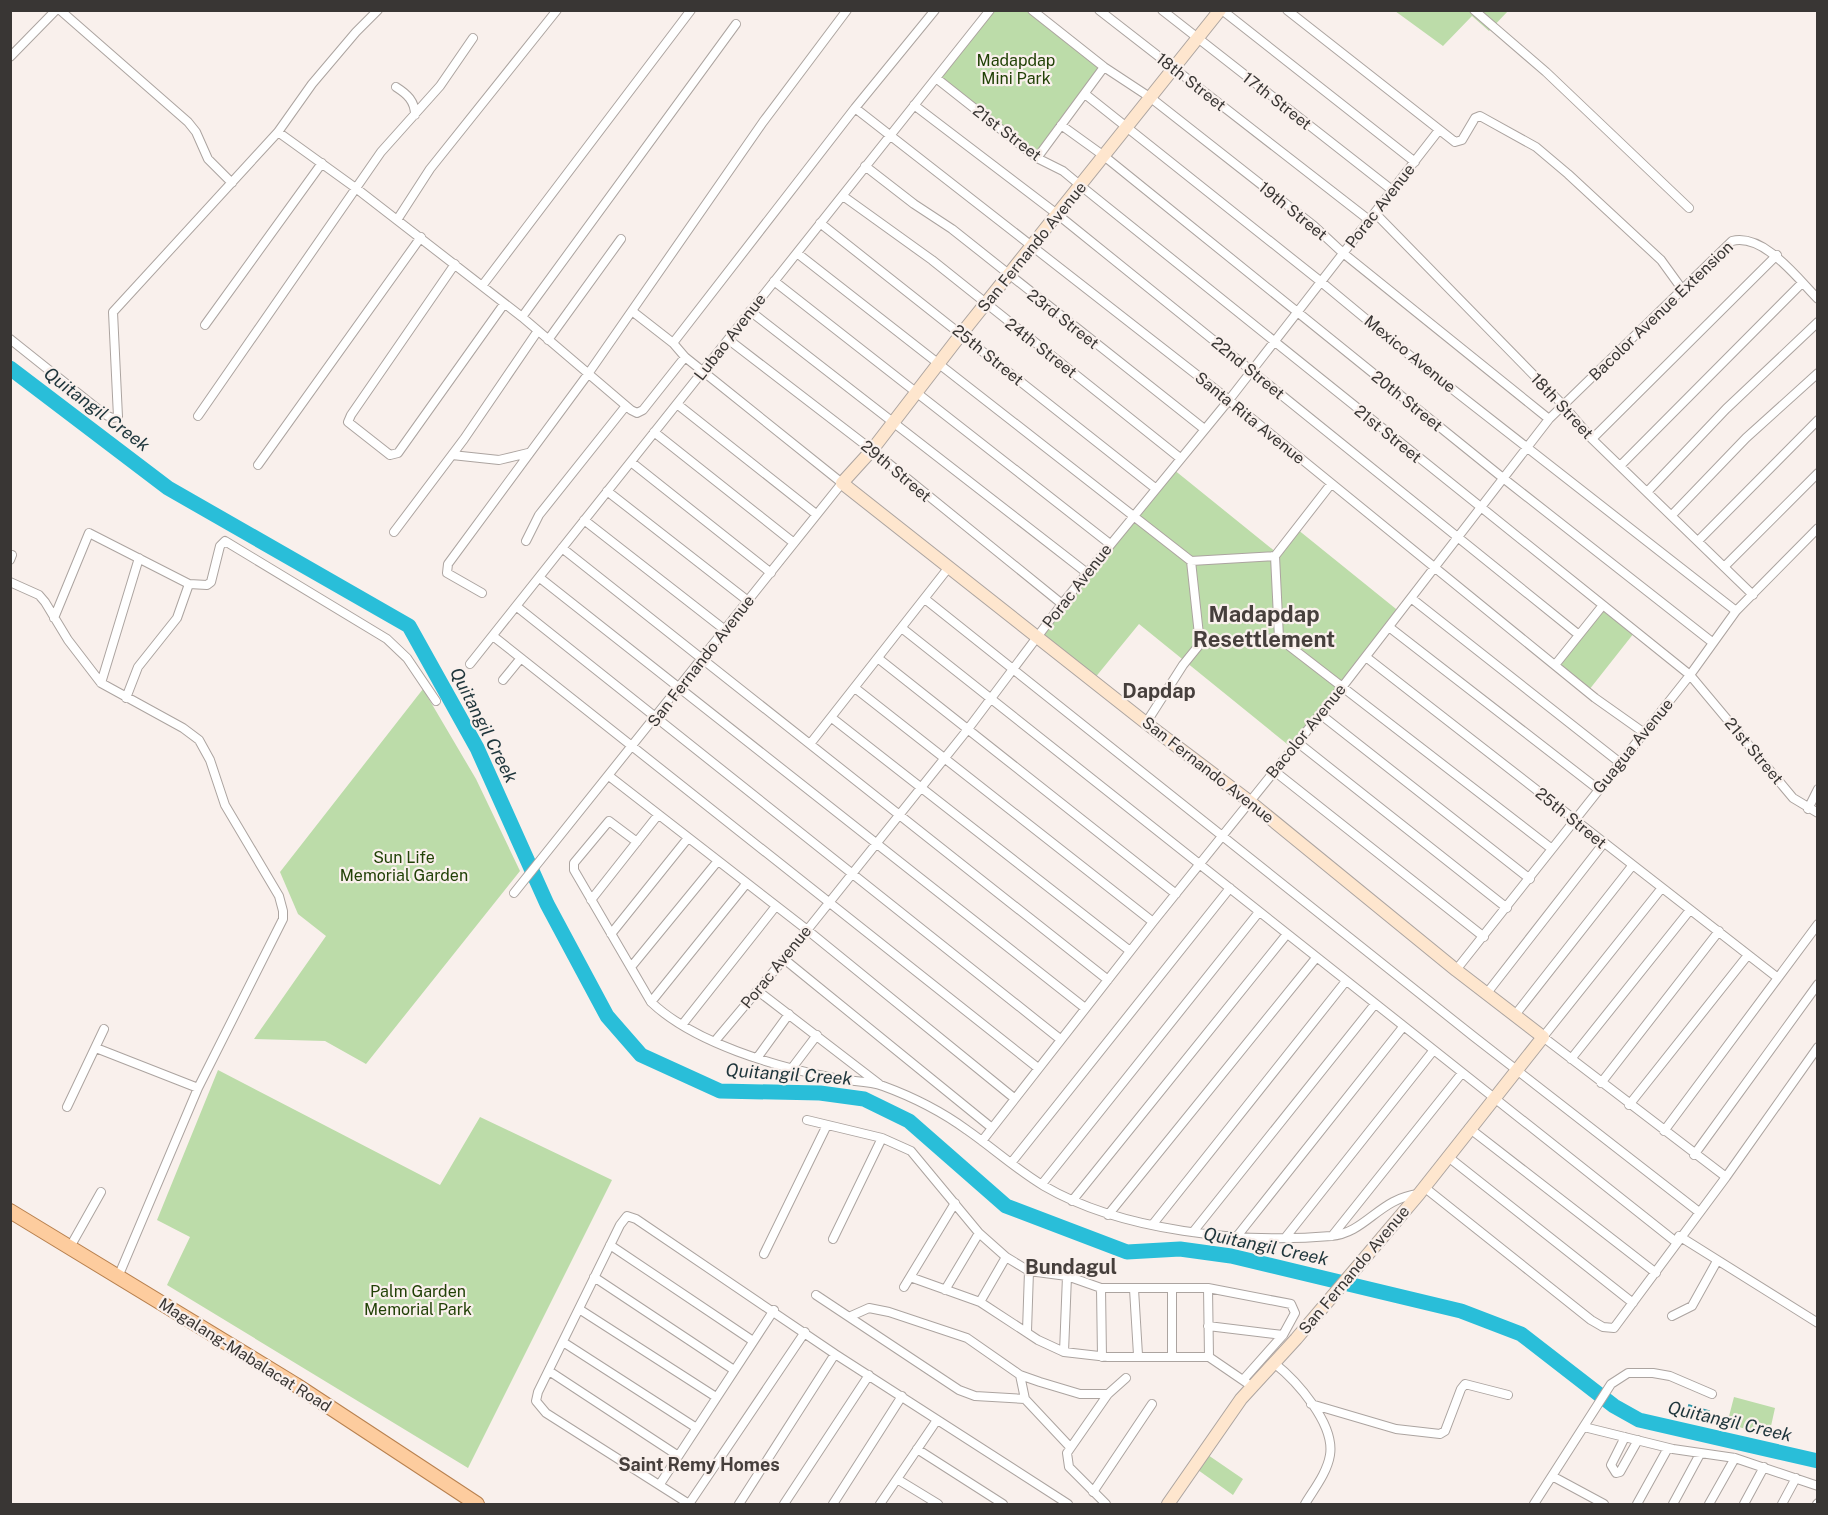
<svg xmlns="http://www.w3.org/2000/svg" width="1828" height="1515" font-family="'Public Sans',sans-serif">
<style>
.green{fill:#bcdca9}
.water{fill:#29bed9;stroke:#2e95a8;stroke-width:1.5}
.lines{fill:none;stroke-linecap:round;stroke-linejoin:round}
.river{stroke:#29bed9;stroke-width:15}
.street-casing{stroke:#aca4a0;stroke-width:10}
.secondary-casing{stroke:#aca4a0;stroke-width:14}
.primary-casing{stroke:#b8814f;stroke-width:16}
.street{stroke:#fff;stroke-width:8}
.secondary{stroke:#fee6ce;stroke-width:12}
.primary{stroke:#fdcc9e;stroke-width:14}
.labels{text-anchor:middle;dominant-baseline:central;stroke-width:4.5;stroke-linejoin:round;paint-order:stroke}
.park-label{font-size:16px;fill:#214106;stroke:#f9f0ec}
.street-label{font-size:16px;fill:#393634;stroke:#f9f0ec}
.water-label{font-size:18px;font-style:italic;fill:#1e353b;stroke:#f9f0ec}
.neighbourhood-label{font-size:18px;font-weight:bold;fill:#463f3c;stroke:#f9f0ec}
.quarter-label{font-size:20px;font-weight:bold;fill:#463f3c;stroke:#f9f0ec}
.district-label{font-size:22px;font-weight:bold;fill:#463f3c;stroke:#f9f0ec}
</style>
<rect width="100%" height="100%" fill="#f9f0ec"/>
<!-- green -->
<path class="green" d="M 991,11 L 1032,11 L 1104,67 L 1037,158 L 936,78 Z
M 1395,11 L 1508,11 L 1489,31 L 1472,16 L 1443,46 Z
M 1173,469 L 1277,553 L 1297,529 L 1401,613 L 1292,748 L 1139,624 L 1094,679 L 1040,635 Z
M 1603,608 L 1634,633 L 1589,690 L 1559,666 Z
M 423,689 L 476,779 L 520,871 L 366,1064 L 325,1041 L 254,1039 L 326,936 L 298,914 L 280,872 Z
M 218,1070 L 440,1185 L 480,1117 L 612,1180 L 468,1468 L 167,1285 L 190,1237 L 157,1220 Z
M 1734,1397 L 1775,1408 L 1769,1435 L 1727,1424 Z
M 1208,1455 L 1243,1479 L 1233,1495 L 1198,1470 Z"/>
<!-- water -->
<path class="water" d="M 1689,1405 L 1709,1411 L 1707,1420 L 1687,1414 Z"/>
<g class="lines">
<!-- river -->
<path class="river" d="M 10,368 L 168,488 L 409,626 L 477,748 L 547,904 L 607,1016 L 641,1055 L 720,1091 L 820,1093 L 864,1099 L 909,1121 L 1006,1206 L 1127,1252 L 1180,1249 L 1231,1256 L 1461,1311 L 1521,1334 L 1614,1406 L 1639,1420 L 1818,1461"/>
<defs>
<path id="street" d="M 60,10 L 188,122 L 196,132 L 208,159 L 232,183
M 1032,10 L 1104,67 L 1151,98 L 1314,226 L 1343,253 L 1549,419
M 1099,10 L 1369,220
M 1162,10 L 1392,190
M 1222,10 L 1415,162
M 1287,10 L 1455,142 L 1462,140 L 1475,118 L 1480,116 L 1536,147 L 1568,174 L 1661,260 L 1682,289
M 1474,10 L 1546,72 L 1689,208
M 10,57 L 56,10
M 936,78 L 1037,158 L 1063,171 L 1081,186 L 1690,675 L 1793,798 L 1818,813
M 396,87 C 407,94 415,101 415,115
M 1085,94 L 1320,281 L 1419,363 L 1736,611
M 914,105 L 1057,214 L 1579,635
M 855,108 L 1229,400 L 1595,698 L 1643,732
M 1061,125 L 1104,156 L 1503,478 L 1712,642
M 278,132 L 357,189 L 522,317 L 631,410 L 637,413 L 643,410 L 685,357
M 1037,158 L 1104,67
M 865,166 L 914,204 L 952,229 L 1203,428
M 843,196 L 932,260 L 1180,458
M 1375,213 L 1563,405 L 1592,439 L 1753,595
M 397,220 L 430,169 L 557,10
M 820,223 L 1155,488
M 797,253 L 1191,561 L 1275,556 L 1279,638
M 455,264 L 351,415 L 348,422 L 390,455 L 398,453 L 504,304
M 774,281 L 1110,544
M 482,286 L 691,10
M 750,311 L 1087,573
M 522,317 L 736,24
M 205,325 L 322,163
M 10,339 L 104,414 L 112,418 L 118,417 L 113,312 L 278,132 L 312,84 L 356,32 L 378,10
M 548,340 L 621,239
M 729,340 L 872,450 L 1062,604
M 673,343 L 855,108 L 935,10
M 677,404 L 816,514
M 198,416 L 381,152 L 440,86 L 473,38
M 654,432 L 794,543
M 1592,439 L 1777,255
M 452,455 L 499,460 L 528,453
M 631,462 L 771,573
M 258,465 L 421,237
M 1621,465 L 1802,283
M 607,491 L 748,601
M 1648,491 L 1726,409 L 1818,322
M 1672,515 L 1746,438 L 1818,373
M 584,520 L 725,630
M 394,532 L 464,439 L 537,332
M 526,541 L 539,515 L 625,407
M 1698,541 L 1818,420
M 562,548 L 1108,980
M 1275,556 L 1331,484
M 10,560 L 12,555
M 1191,561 L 1200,644 L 1279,638 L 1552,849
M 1724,567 L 1818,473
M 540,578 L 1085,1008
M 10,582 L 39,595 L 45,602 L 68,640 L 101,683 L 183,728 L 199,740 L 210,760 L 225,805 L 279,896 L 283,911 L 283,919 L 198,1088 L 118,1277
M 189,584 L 207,585 L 211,582 L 220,546 L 225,541 L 387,639 L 407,658 L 436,701
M 482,593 L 447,573 L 448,564 L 588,374 L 763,122 L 847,10
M 1411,598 L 1619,762
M 925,599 L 1473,1036 L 1699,1212
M 516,606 L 1060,1039
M 54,618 L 89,533 L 189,584 L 177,618 L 138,667 L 126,698
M 1389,627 L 1598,789
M 903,629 L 1676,1242
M 493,636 L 1038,1068
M 1366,657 L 1778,978
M 879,659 L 1176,894
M 470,664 L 990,10
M 1555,665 L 1603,605
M 503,680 L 521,658
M 101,683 L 139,558
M 855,688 L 1153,922
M 1320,714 L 1530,879
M 832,718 L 1130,951
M 1146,723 L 1183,665 L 1200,644
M 1297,742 L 1507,908
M 810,744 L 949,567
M 1273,770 L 1484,937
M 609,776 L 806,929 L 1014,1098
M 1808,809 L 1818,789
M 637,842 L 609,821 L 574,863 L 574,870 L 651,1002 C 694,1043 776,1067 834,1078 C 849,1082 868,1080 883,1086 C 913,1097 941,1111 967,1130 C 993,1148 1017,1170 1044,1186 C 1121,1231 1243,1244 1331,1236 C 1366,1233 1379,1198 1419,1194
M 1661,889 L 1543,1037 L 1726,1177
M 514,893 L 842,483 L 685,357 L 673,343 L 632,311
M 591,900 L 658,815
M 611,934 L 688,838
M 784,959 L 992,1128
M 631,967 L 717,862
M 1456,970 L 1690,675 L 1736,611 L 1818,528
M 758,991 L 879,1084
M 1487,993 L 1603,844
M 651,1002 L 746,884
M 1515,1015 L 1632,866
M 682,1025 L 776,906
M 715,1041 L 784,959 L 968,729 L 1062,604 L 1229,400 L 1439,130
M 96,1048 L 198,1088
M 757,1058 L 789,1014
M 1571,1059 L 1690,910
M 792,1068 L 817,1035
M 1601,1083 L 1719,931
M 1629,1105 L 1748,955
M 67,1107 L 104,1029
M 807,1120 L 882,1138 L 911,1151 L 979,1233 L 1006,1257 L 1029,1271 L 1067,1276 L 1101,1288 L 1208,1288 L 1291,1304 L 1295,1313 L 1283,1335 L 1243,1380
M 1469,1128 L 1656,1273
M 1664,1131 L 1818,924
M 982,1141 L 1153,922 L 1343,686 L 1549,419 L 1732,241 C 1764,233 1798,279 1818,299
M 1694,1155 L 1818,984
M 1447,1156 L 1633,1303
M 1011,1163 L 1230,888
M 1042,1184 L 1259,912
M 1424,1187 L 1591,1320 L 1603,1327 L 1614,1328 L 1726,1177 L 1818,1047
M 1072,1201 L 1287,934
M 1108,1215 L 1316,958
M 1153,1224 L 1346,981
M 1193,1232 L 1375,1004
M 1238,1235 L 1403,1027
M 1332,1236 L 1462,1073
M 1679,1236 L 1818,1323
M 1285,1238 L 1433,1051
M 833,1239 L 882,1138
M 610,1245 L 753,1341
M 70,1247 L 101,1192
M 764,1254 L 827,1125
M 594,1277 L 734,1370
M 910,1277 L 980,1302 L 1038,1340 L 1064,1352 L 1108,1357 L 1209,1357 L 1247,1383
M 904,1287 L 955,1203
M 1101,1288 L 1102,1357
M 1208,1288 L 1209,1357
M 1134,1289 L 1138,1355
M 1172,1289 L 1172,1357
M 945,1290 L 979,1233
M 816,1295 L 959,1390 L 975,1396 L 1025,1399 L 1070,1447
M 980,1302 L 1006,1257
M 579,1309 L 716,1397
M 851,1316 L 869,1308 L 889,1312 L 967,1338 L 1020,1375 L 1040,1382 L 1080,1394 L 1108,1394
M 1672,1316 L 1692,1306 L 1717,1261
M 1208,1326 L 1283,1335
M 1027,1331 L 1029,1271
M 563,1342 L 695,1427
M 1064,1352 L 1067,1276
M 1274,1363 C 1297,1381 1335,1424 1330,1455 C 1327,1473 1314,1489 1305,1504
M 549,1371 L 677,1455
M 1020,1375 L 1025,1399
M 1311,1404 L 1396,1429 L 1440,1434 L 1445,1431 L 1461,1389 L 1465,1384 L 1508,1395
M 1584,1427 L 1673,1449 L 1735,1458 L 1818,1486
M 1625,1437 L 1611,1465 L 1616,1473 L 1620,1472 L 1638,1440
M 917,1449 L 1003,1504
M 1552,1476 L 1604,1504
M 897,1479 L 938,1504
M 660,1484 L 774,1310
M 1093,1492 L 1152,1404
M 689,1504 L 546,1413 L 536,1401 L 538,1392 L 620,1225 L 627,1216 L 636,1219 L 835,1354 L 1068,1504
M 689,1504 L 805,1332
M 739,1504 L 835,1354
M 784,1504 L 869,1375
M 833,1504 L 902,1396
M 880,1504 L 937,1420
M 1106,1504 L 1069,1467 L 1067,1453 L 1108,1394 L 1126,1378
M 1534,1504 L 1611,1384 L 1628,1373 L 1653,1373 L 1670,1376 L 1712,1394
M 1637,1504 L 1668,1448
M 1673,1504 L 1700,1454
M 1709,1504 L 1735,1458
M 1744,1504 L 1764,1467
M 1782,1504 L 1796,1478
M 1817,1504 L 1818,1503"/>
<path id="secondary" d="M 1168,1504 L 1241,1399 L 1296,1339 L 1419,1194 L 1543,1037 L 1456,970 L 1249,801 L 1146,723 L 842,483 L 872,450 L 962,333 L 1220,10"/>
<path id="primary" d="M 10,1211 L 296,1385 L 477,1504"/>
</defs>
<!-- street casing -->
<use href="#street" class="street-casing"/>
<!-- secondary casing -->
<use href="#secondary" class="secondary-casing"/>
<!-- primary casing -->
<use href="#primary" class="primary-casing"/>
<!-- street -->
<use href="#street" class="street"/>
<!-- secondary -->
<use href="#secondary" class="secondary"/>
<!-- primary -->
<use href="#primary" class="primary"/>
</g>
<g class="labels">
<!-- park labels -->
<g class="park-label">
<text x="1016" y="60">Madapdap<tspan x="1016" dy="18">Mini Park</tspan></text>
<text x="404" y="857">Sun Life<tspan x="404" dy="18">Memorial Garden</tspan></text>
<text x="418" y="1291">Palm Garden<tspan x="418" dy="18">Memorial Park</tspan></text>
</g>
<!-- street labels -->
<g class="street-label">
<text transform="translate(1191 82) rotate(38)">18th Street</text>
<text transform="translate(1277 101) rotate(38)">17th Street</text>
<text transform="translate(1007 133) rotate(37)">21st Street</text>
<text transform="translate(1380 206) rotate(-52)">Porac Avenue</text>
<text transform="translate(1293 211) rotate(39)">19th Street</text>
<text transform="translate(1032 247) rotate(-51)">San Fernando Avenue</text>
<text transform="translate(1661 311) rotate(-44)">Bacolor Avenue Extension</text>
<text transform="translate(1063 319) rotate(38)">23rd Street</text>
<text transform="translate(730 337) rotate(-52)">Lubao Avenue</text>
<text transform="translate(1041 348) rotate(38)">24th Street</text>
<text transform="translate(1410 354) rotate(39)">Mexico Avenue</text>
<text transform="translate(988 355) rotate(39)">25th Street</text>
<text transform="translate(1248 368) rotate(39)">22nd Street</text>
<text transform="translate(1407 401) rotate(39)">20th Street</text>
<text transform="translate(1562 406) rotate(47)">18th Street</text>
<text transform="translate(1250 418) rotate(39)">Santa Rita Avenue</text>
<text transform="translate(1388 434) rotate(39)">21st Street</text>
<text transform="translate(896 471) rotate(40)">29th Street</text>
<text transform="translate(1077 586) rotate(-52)">Porac Avenue</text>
<text transform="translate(701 661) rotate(-52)">San Fernando Avenue</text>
<text transform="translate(1306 731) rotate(-51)">Bacolor Avenue</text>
<text transform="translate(1633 746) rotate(-51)">Guagua Avenue</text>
<text transform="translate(1754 751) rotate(50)">21st Street</text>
<text transform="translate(1208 770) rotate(38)">San Fernando Avenue</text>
<text transform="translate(1571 818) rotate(39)">25th Street</text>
<text transform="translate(776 967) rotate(-51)">Porac Avenue</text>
<text transform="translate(1354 1270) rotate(-50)">San Fernando Avenue</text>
<text transform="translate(245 1355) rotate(32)">Magalang-Mabalacat Road</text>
</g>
<!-- water labels -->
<g class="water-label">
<text transform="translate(97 409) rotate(37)">Quitangil Creek</text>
<text transform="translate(484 725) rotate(63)">Quitangil Creek</text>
<text transform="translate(789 1074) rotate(4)">Quitangil Creek</text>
<text transform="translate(1266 1246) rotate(12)">Quitangil Creek</text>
<text transform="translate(1730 1421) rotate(13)">Quitangil Creek</text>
</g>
<!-- neighbourhood labels -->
<g class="neighbourhood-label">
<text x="699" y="1464">Saint Remy Homes</text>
</g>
<!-- quarter labels -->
<g class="quarter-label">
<text x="1159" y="691">Dapdap</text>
<text x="1071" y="1267">Bundagul</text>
</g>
<!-- district labels -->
<g class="district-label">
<text x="1264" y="614">Madapdap<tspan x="1264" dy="25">Resettlement</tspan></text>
</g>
</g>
<!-- border -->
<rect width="1828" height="1515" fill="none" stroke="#393634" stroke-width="24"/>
</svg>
